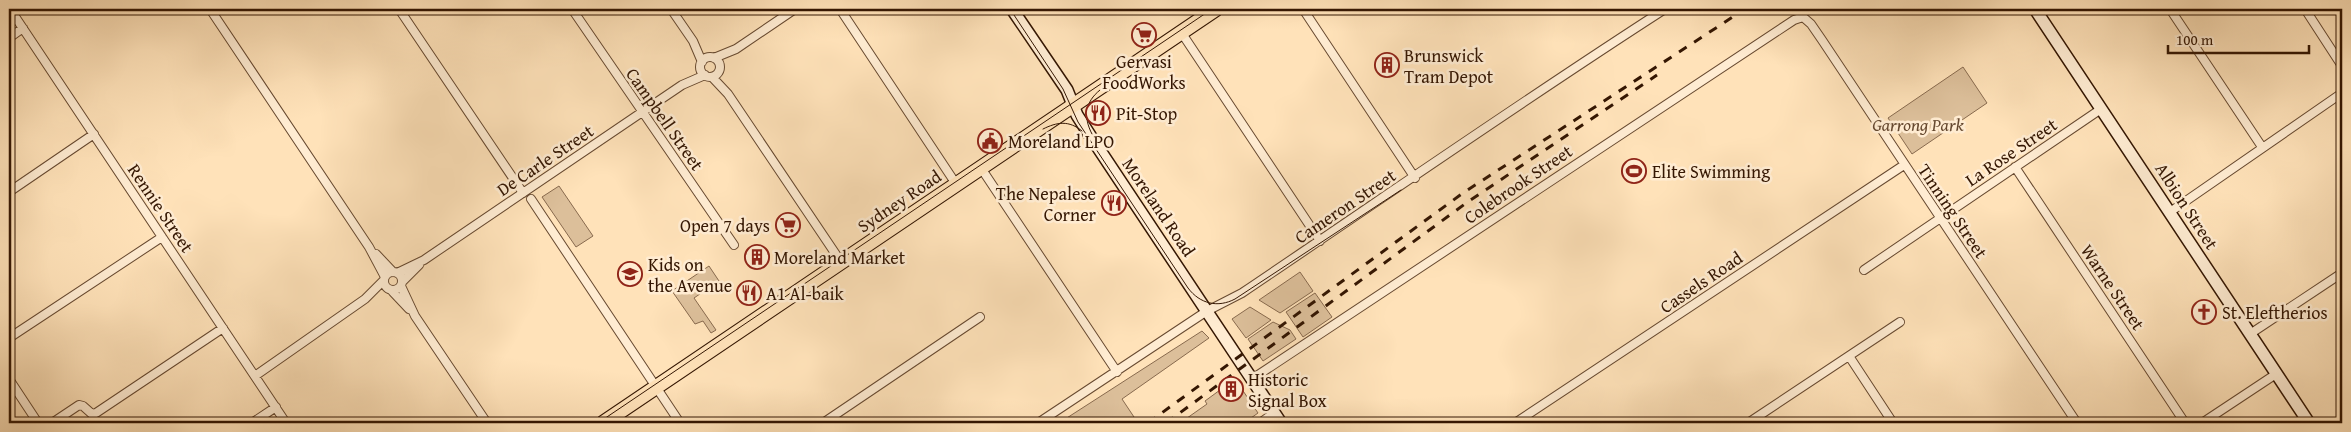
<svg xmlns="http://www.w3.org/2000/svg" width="2351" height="432" font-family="'Gentium Book Plus',serif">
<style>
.green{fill:#dcbf9a;stroke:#886a4e}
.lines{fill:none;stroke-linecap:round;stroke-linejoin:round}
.street-casing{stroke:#674930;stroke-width:10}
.secondary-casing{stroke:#341602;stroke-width:14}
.highway-casing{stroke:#341602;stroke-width:16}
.street{stroke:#ffecd2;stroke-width:8}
.secondary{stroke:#ffecd2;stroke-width:11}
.highway{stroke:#ffe2b9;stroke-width:14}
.tram{stroke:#341602;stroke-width:1}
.rail{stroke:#341602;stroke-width:3;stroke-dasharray:9 9;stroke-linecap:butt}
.labels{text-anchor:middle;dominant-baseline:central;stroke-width:5;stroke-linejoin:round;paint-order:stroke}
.poi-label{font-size:18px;fill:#341602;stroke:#ffecd2;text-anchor:start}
.street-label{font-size:18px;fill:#341602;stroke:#ffecd2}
.park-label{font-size:18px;font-style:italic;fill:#664930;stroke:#ffecd2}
</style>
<rect width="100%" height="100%" fill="#ffe2b9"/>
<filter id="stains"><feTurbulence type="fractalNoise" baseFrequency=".004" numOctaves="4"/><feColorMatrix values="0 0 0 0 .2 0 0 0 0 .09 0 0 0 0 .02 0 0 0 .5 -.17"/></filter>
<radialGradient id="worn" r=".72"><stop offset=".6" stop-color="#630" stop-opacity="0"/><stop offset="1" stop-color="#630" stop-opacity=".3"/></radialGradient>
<!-- green -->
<path class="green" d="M 1963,67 L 1987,103 L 1912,154 L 1888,118 Z
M 559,186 L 593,236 L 576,247 L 542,197 Z
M 709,266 L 719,281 L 694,298 L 716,330 L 711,333 L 703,321 L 695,324 L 672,291 Z
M 1300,272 L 1313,291 L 1280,313 L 1259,300 Z
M 1315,293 L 1332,317 L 1303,337 L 1286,312 Z
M 1250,307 L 1271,320 L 1246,338 L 1232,319 Z
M 1273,322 L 1290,330 L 1296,339 L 1263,361 L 1248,339 Z
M 1202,331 L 1209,338 L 1122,399 L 1134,417 L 1125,423 L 1059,423 Z
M 1235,379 L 1258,413 L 1244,423 L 1180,423 L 1207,404 L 1205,401 Z"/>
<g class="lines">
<defs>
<path id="street" d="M 10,9 L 286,423
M 210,9 L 369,247 L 385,277
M 399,9 L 523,193
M 572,9 L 734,245
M 671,9 L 693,41 L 702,62
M 840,9 L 956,184
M 1303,9 L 1415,178
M 2170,9 L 2262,147
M 2305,9 L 2342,66
M 1181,32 L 1320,241
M 9,38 L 23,28
M700 67a10 10 0 1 1 20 0a10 10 0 1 1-20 0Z
M 714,58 L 736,49 L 795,9
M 712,77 L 728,94 L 841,262
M 2015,167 L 2185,423
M 981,168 L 1117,372
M 9,192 L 94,134
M 531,199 L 680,423
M 2170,212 L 2342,93
M 376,254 L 393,272
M 1864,270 L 2101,109
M384 281a9 9 0 1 1 18 0a9 9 0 1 1-18 0Z
M 397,273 L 424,260 L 682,85 L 705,75
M 402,282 L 419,265
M 401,286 L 415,316 L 487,423
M 392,291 L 409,309
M 2250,334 L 2342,273
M 9,338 L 162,237
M 1849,356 L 1893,423
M 255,376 L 365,299 L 384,280
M 9,379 L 38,423
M 1252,379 L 1794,20 L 1803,17 L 1811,24 L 1822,40 L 2077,423
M 52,423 L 79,405 L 83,406 L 92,414 L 96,413 L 223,328
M 252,423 L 276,407
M 823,423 L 980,317
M 1038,423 L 1207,311 L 1242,293 C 1383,198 1522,101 1665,9
M 1260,423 L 1274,413
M 1515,423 L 1904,165
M 1748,423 L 1900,322
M 2202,423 L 2276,374"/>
<path id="secondary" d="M 1012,9 L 1067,90 L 1077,115 L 1091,137 L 1281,423
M 2035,9 L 2309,423"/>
<path id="highway" d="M 603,423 L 1216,9"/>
</defs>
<!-- street casing -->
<use href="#street" class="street-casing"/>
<!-- secondary casing -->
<use href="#secondary" class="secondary-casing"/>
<!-- highway casing -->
<use href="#highway" class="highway-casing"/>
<!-- street -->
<use href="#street" class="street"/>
<!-- secondary -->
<use href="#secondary" class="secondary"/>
<!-- highway -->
<use href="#highway" class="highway"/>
<!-- tram -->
<path class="tram" d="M 1010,9 L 1063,89 L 1078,122 L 1188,288 C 1200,304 1218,308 1235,299 L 1401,190
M 1043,129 C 1057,122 1069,120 1082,131
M 1092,134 C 1083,117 1085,102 1100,90
M 598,423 L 1212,9"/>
<!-- rail -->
<path class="rail" d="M 1148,423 L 1463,193 L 1745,9
M 1166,423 L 1469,201 L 1657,75"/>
</g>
<!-- icons -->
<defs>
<symbol id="supermarket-ring" viewBox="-11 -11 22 22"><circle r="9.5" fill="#ffecd2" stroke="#8f2418" stroke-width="1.5"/><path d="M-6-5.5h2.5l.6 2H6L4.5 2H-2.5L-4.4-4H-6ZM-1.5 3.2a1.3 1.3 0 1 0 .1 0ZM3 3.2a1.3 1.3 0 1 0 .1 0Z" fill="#8f2418"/></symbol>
<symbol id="building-ring" viewBox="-11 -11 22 22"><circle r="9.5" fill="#ffecd2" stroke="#8f2418" stroke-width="1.5"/><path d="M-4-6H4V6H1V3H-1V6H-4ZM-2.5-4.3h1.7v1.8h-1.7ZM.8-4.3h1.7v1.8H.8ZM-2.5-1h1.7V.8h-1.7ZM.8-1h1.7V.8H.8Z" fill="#8f2418"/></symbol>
<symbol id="restaurant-ring" viewBox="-11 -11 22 22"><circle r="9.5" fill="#ffecd2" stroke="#8f2418" stroke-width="1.5"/><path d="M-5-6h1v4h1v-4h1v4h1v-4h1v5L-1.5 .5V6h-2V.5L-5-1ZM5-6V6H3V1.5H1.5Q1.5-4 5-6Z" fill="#8f2418"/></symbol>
<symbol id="civic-ring" viewBox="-11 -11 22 22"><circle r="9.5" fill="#ffecd2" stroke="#8f2418" stroke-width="1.5"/><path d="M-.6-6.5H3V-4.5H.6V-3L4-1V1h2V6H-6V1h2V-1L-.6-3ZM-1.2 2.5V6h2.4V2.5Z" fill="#8f2418"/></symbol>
<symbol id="stadium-ring" viewBox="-11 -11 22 22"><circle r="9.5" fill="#ffecd2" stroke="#8f2418" stroke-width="1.5"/><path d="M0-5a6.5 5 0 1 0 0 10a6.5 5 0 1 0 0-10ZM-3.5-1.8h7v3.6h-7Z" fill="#8f2418"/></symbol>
<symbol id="school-ring" viewBox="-11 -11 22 22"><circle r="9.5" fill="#ffecd2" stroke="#8f2418" stroke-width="1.5"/><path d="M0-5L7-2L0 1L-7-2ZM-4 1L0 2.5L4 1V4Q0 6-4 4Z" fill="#8f2418"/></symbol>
<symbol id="church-ring" viewBox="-11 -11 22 22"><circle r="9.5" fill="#ffecd2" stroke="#8f2418" stroke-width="1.5"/><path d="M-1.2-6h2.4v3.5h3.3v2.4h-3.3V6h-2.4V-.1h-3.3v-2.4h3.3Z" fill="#8f2418"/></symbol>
</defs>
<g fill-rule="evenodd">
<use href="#supermarket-ring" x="1130" y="21" width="28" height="28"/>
<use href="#building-ring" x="1373" y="51" width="28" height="28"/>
<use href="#restaurant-ring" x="1084" y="99" width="28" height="28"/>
<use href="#civic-ring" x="976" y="127" width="28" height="28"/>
<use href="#stadium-ring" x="1620" y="157" width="28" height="28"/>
<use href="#restaurant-ring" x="1100" y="189" width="28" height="28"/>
<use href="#supermarket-ring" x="774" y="211" width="28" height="28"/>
<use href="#building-ring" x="743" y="243" width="28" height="28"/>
<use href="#school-ring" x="616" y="260" width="28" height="28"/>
<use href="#restaurant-ring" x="735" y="279" width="28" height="28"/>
<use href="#church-ring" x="2190" y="298" width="28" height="28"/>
<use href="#building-ring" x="1217" y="375" width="28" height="28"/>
</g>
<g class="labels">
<!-- poi labels -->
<g class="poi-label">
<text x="1404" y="55">Brunswick<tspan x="1404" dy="21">Tram Depot</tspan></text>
<text x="1144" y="61" text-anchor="middle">Gervasi<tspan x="1144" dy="21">FoodWorks</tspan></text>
<text x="1116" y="113">Pit-Stop</text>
<text x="1008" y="141">Moreland LPO</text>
<text x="1652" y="171">Elite Swimming</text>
<text x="1096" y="193" text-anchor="end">The Nepalese<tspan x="1096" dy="21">Corner</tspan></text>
<text x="770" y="225" text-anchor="end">Open 7 days</text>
<text x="774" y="257">Moreland Market</text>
<text x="648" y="264">Kids on<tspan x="648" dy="21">the Avenue</tspan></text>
<text x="766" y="293">A1 Al-baik</text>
<text x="2222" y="312">St. Eleftherios</text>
<text x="1248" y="379">Historic<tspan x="1248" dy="21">Signal Box</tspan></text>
</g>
<!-- street labels -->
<g class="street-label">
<text transform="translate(665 119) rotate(55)">Campbell Street</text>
<text transform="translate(2011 152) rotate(-34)">La Rose Street</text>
<text transform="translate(545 160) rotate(-34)">De Carle Street</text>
<text transform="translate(1518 184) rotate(-34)">Colebrook Street</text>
<text transform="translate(899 201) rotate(-34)">Sydney Road</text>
<text transform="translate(1345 206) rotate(-34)">Cameron Street</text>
<text transform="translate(2187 206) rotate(57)">Albion Street</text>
<text transform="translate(1159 207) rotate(56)">Moreland Road</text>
<text transform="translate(161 208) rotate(56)">Rennie Street</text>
<text transform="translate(1953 211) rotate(56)">Tinning Street</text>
<text transform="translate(1701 282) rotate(-34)">Cassels Road</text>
<text transform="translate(2113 287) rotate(56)">Warne Street</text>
</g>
<!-- park labels -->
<g class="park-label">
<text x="1918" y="124">Garrong Park</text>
</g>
</g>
<!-- margin -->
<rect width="2351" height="432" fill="none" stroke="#ffe2b9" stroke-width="30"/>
<rect x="10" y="10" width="2331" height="412" fill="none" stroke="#341602" stroke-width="2.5"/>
<rect x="15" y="15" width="2321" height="402" fill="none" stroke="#341602"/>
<!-- scale -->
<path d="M2168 45v8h141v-8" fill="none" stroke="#341602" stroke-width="2.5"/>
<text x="2176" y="45" font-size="15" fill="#341602" stroke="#ffecd2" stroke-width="4" paint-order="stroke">100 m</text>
<rect width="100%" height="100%" filter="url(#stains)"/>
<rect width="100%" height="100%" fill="url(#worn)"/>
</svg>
